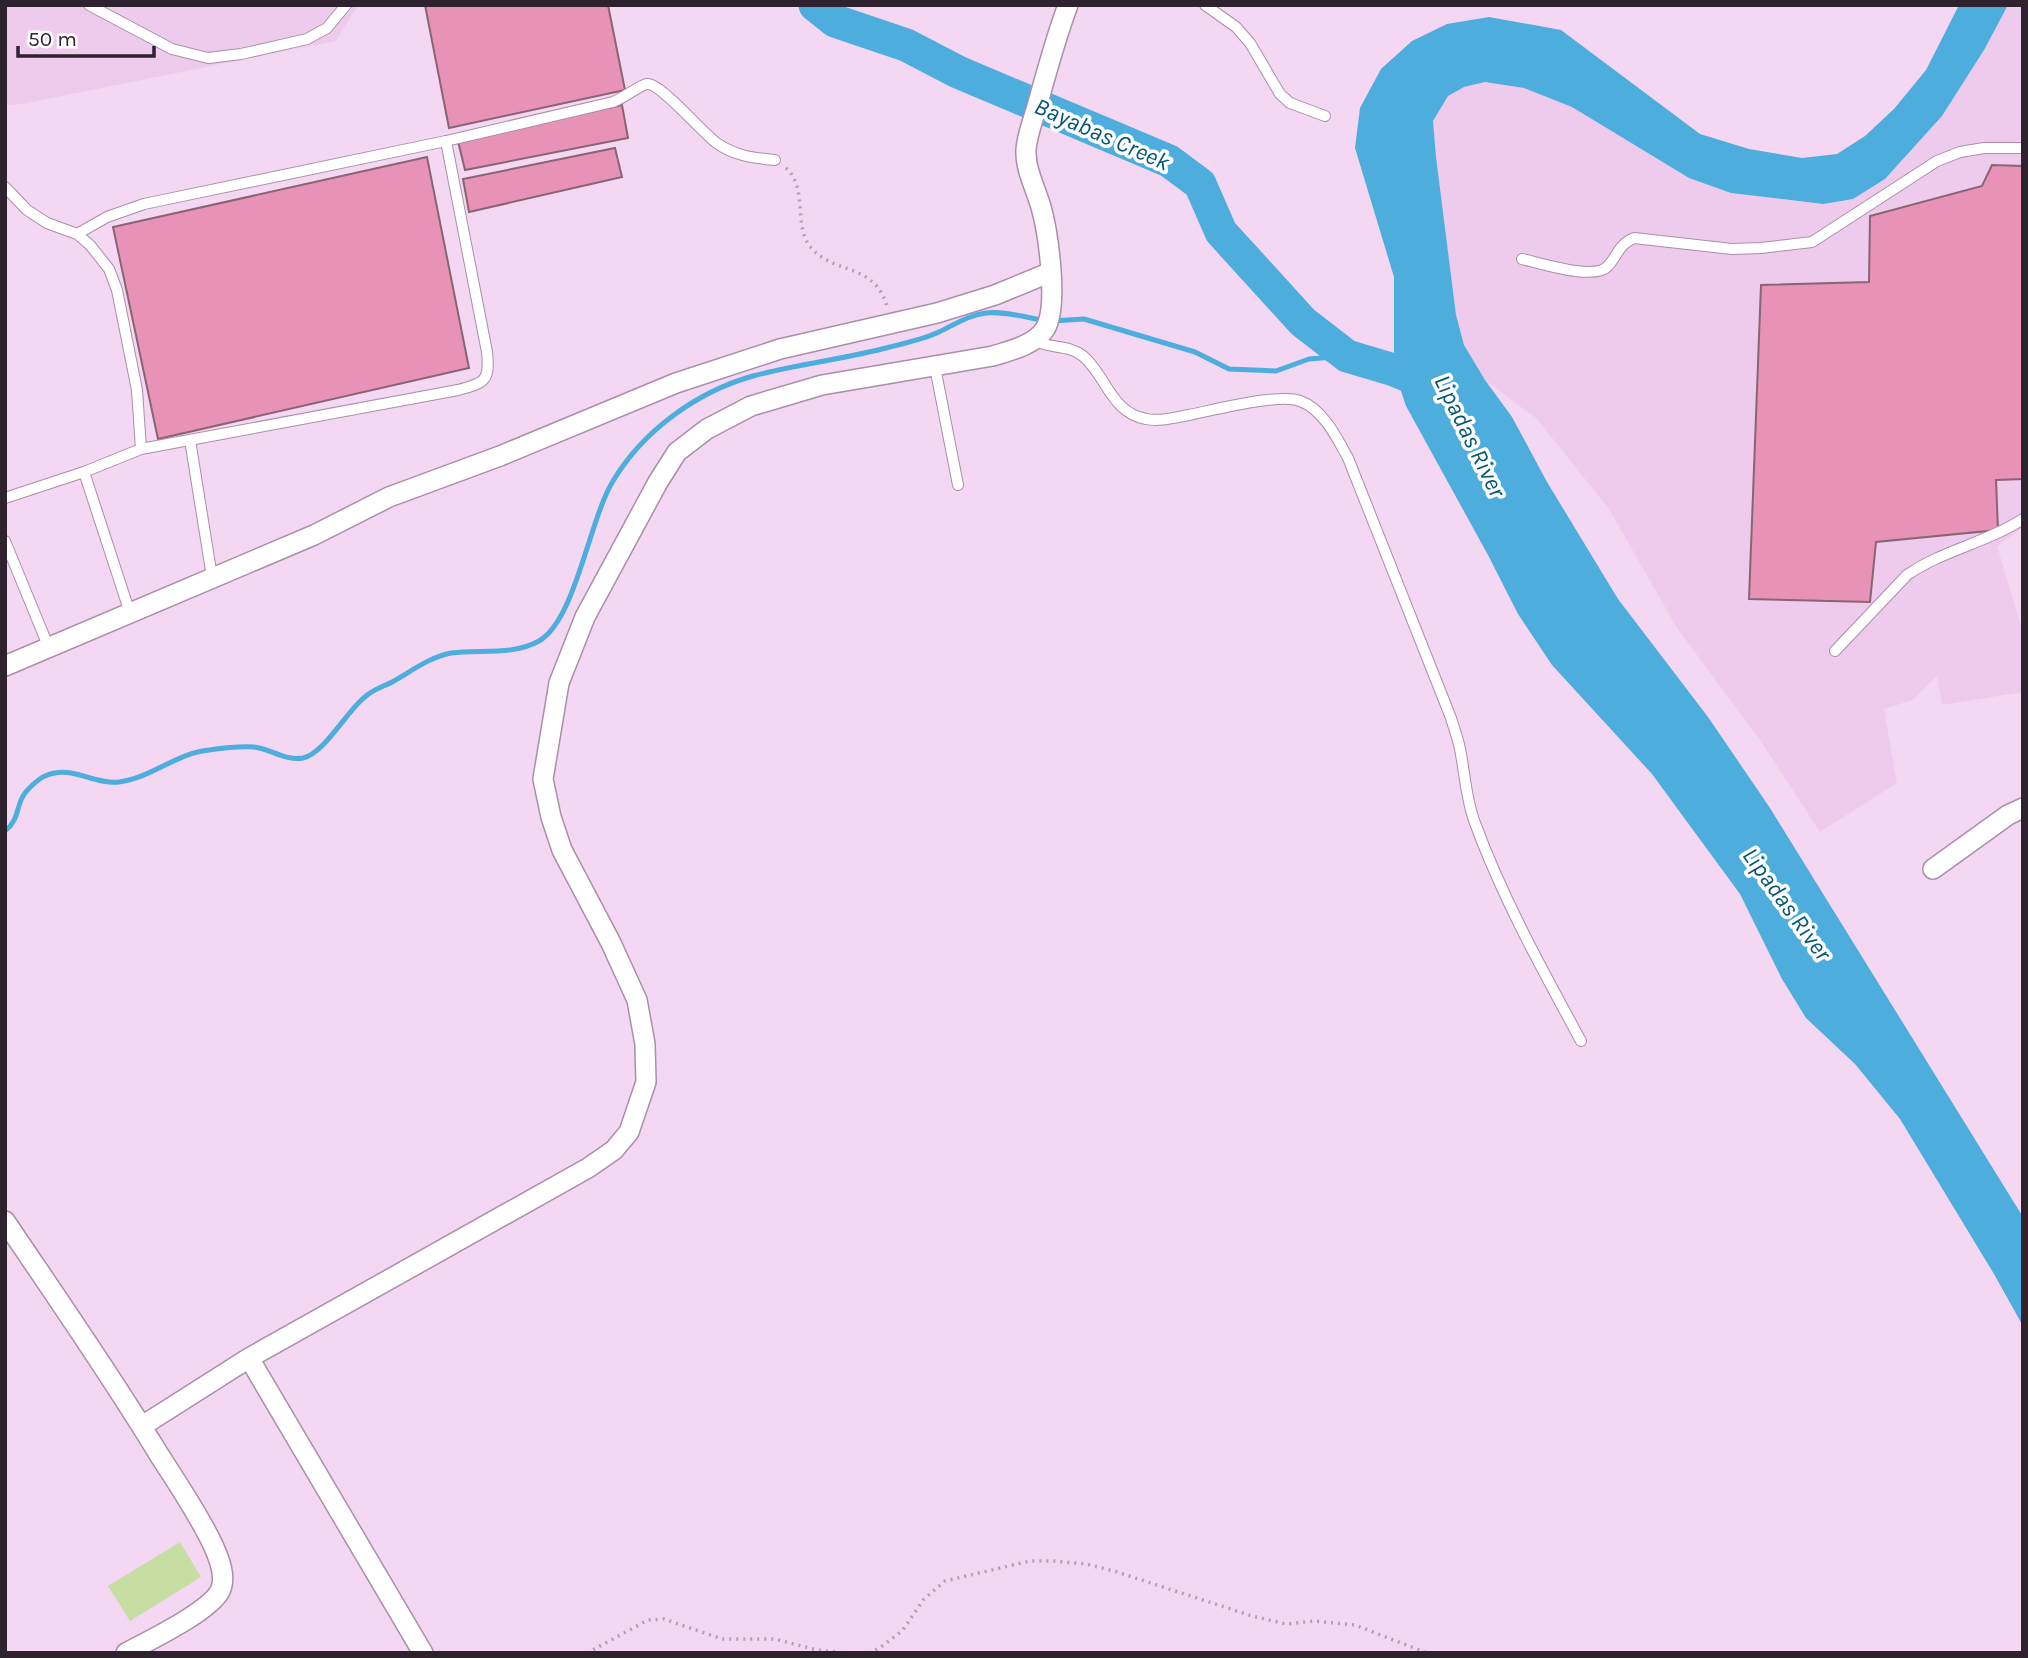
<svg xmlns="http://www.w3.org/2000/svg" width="2028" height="1658" font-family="Karla,sans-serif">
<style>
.built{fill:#eecbed}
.green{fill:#c7dea2}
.water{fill:#4daddc}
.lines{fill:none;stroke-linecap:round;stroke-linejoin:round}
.stream{stroke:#4daddc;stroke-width:5}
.river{stroke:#4daddc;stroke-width:33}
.building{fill:#e892b7;stroke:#876572;stroke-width:2}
.service-casing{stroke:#aa8fa9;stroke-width:12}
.minor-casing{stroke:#aa8fa9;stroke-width:22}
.path{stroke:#b59eb5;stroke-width:3.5;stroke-dasharray:2 5;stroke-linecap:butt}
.service{stroke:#fff;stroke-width:10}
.minor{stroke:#fff;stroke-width:19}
.labels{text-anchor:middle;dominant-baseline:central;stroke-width:7;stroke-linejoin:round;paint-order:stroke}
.water-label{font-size:24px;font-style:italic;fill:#035675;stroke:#fff}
</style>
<rect width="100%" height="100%" fill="#f4d7f3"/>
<!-- built -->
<path class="built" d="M 5,5 L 358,5 L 336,41 L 22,104 L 6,105 Z
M 2008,5 L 2023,5 L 2023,528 L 1997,546 L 2023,633 L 2023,692 L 1942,705 L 1937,676 L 1913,700 L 1884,709 L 1897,783 L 1820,832 L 1760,740 L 1677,628 L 1609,509 L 1537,419 L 1485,380 L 1464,345 L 1456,315 L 1436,157 L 1433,121 L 1448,95 L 1464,87 L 1485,82 L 1524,88 L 1572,107 L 1689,178 L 1731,193 L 1823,204 L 1853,199 L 1885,179 L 1942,116 L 1984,50 Z"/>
<!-- green -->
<path class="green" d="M 180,1542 L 201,1577 L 130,1621 L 108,1586 Z"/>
<!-- water -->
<path class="water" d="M 1959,5 L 2008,5 L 1984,50 L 1942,116 L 1885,179 L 1853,199 L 1823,204 L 1731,193 L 1689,178 L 1572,107 L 1524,88 L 1485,82 L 1464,87 L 1448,96 L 1433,121 L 1436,157 L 1456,315 L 1464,345 L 1485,380 L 1512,417 L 1547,482 L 1618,599 L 1708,717 L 1770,808 L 2023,1217 L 2023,1326 L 1994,1274 L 1900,1119 L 1855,1064 L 1806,1018 L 1782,979 L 1740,894 L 1652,774 L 1552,665 L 1518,614 L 1488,555 L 1406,406 L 1394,370 L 1394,277 L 1355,148 L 1360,108 L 1381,69 L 1412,41 L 1447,24 L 1489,17 L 1561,30 L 1700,134 L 1749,149 L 1802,158 L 1837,154 L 1865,136 L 1894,109 L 1926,70 Z"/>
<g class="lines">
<!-- stream -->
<path class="stream" d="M 1052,321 L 1084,319 L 1195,352 L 1229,369 L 1276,371 L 1309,359 L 1347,356
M 5,831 C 18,821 16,810 22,798 C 25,791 38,779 45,776 C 71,764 94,785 119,782 C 151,778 177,753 209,750 C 223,748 239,746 254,747 C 271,749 285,761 303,758 C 325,753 348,709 366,696 C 374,689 385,686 394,681 C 413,670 430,657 451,653 C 480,649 512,656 539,641 C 576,619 589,520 613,481 C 643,431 696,392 753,376 C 798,364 845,359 890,347 C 906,343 924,339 939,332 C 954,325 968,315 986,313 C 1004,311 1024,317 1042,320"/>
<!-- river -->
<path class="river" d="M 815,5 L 835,21 L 906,45 L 958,72 L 1169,161 L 1200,184 L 1221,232 L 1303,322 L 1347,356 L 1394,370 L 1435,387"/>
</g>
<!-- building -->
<path class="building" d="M 425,5 L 608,5 L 625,90 L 449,128 Z
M 622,105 L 628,138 L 465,170 L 458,141 Z
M 615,148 L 622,177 L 469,212 L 463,179 Z
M 427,157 L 469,368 L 158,439 L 113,227 Z
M 1992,165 L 2023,166 L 2023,479 L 1996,480 L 1998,530 L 1876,542 L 1870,602 L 1749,599 L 1761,285 L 1869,282 L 1870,216 L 1982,186 Z"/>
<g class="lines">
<defs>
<path id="service" d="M 89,5 L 172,49 L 208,58 L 241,54 L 307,39 L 327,28 L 346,5
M 1205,5 L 1236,27 L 1250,43 L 1280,94 L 1290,103 L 1325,116
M 5,187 L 27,210 L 47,223 L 77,234 L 90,245 L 109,269 L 117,290 L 137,390 L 141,449
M 77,234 L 107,217 L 144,204 L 446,141 L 613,102 C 624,98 640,85 647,84 C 660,82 703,134 718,144 C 736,156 753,158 775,160
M 1522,259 C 1540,263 1595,281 1608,266 C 1619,254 1618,245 1634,238 L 1732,249 L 1761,248 L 1812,242 L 1937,161 L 1960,152 L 1984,148 L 2023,148
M 1033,340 C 1049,349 1068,344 1083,356 C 1106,375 1111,413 1146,419 C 1160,422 1176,417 1189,415 C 1214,410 1278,393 1300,401 C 1323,409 1337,438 1348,458 L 1451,718 C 1454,728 1458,739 1460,749 C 1465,774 1466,800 1475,823 C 1503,899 1543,971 1581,1041
M 935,367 L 958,485
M 190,440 L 212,577
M 84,472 L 130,613
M 5,498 L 84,472 L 141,449 L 458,390 C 485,383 490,381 487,352 L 446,141
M 5,541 L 49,648
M 1835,651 L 1907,575 C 1943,550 1986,543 2023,519"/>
<path id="minor" d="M 5,666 L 314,535 L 389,497 L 500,456 L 676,383 L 780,349 L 937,313 L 995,295 L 1051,272
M 1933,869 L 2008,815 L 2023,808
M 5,1221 C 57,1298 110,1374 158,1453 C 177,1483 198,1513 213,1545 C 219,1558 227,1577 220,1591 C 209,1612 148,1641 126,1653
M 249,1358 L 423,1653
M 142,1426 L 249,1358 L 588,1168 L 614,1150 L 629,1132 L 646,1082 L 645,1044 L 637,1000 L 611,943 L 562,850 L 551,817 L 543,779 L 559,683 L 585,617 L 658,482 L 677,452 L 707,429 L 751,406 L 822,385 L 993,356 C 1009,351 1035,345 1045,329 C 1059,306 1048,232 1041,207 C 1036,189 1025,169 1026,150 C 1027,134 1034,118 1038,103 C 1047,70 1056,37 1068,5"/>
</defs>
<!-- service casing -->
<use href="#service" class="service-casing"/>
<!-- minor casing -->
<use href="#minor" class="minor-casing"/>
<!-- path -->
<path class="path" d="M 786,168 C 809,189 792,227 812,249 C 837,275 874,263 887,306
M 587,1653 L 648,1620 L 664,1619 L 722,1639 L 775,1639 L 817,1650 L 845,1653
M 869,1653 L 881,1647 L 902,1631 L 924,1599 L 945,1581 L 1030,1561 L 1053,1561 L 1086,1564 L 1117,1572 L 1252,1616 L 1286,1624 L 1314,1621 L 1355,1625 L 1427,1653"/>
<!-- service -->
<use href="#service" class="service"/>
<!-- minor -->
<use href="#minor" class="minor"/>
</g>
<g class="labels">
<!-- water labels -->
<g class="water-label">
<text transform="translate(1102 134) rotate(24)">Bayabas Creek</text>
<text transform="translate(1470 436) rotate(64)">Lipadas River</text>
<text transform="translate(1787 904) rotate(54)">Lipadas River</text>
</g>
</g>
<!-- border -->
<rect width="2028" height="1658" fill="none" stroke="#2d222d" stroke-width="14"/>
<!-- scale -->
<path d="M18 46v10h136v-10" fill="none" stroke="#2d222d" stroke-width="3.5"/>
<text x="28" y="46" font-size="21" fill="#2d222d" stroke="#ffffff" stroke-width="5" paint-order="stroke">50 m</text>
</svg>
